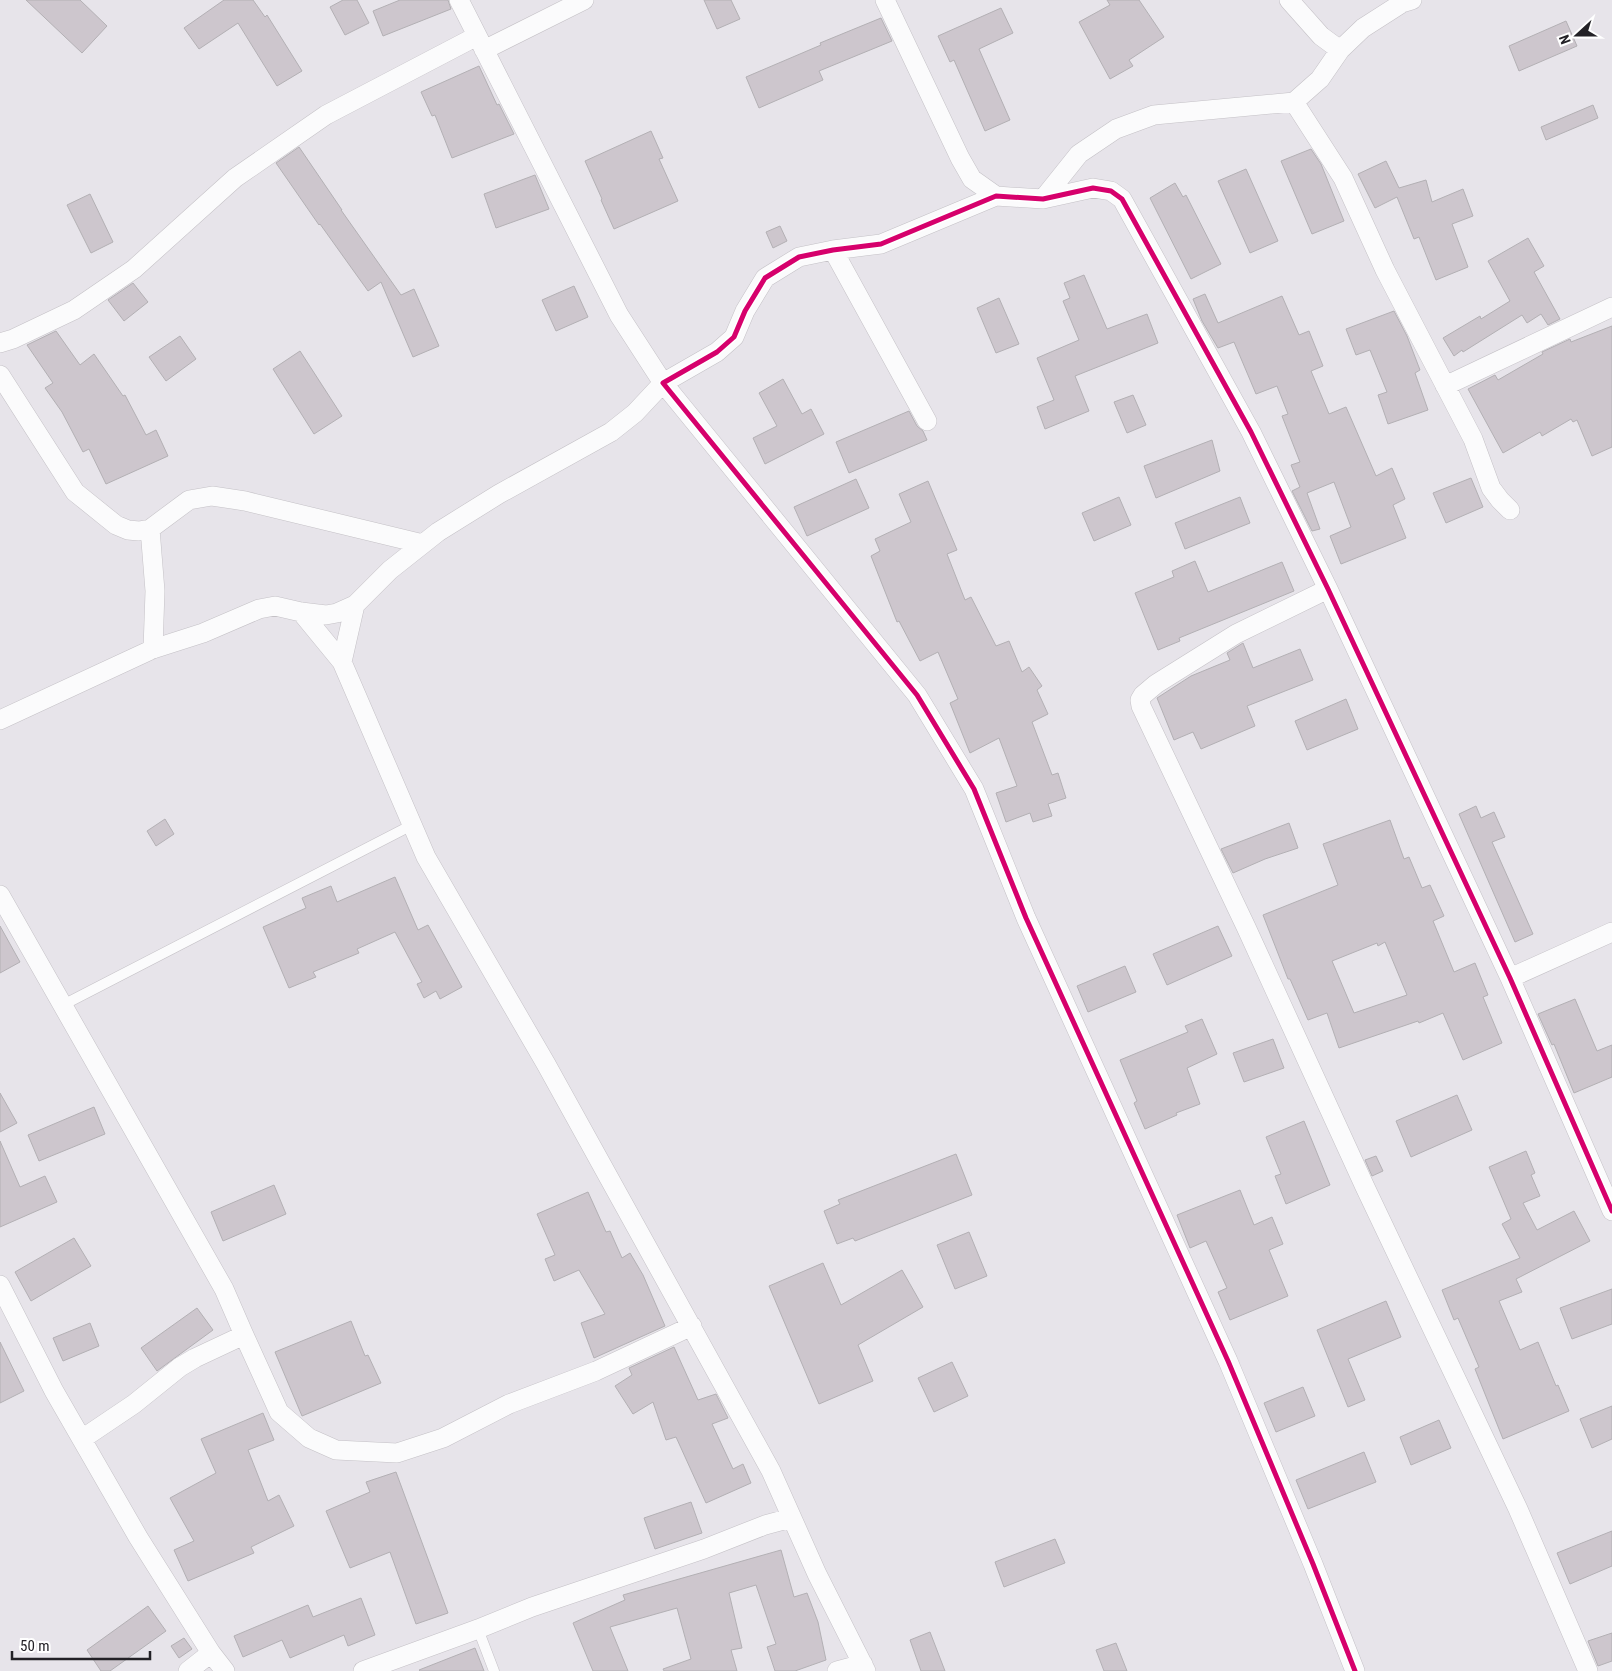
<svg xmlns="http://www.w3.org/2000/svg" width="1612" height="1671" font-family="'Roboto Condensed',sans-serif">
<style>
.building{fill:#cdc6cd;stroke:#b3b0b4;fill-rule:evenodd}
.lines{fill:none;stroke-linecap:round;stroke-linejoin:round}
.service-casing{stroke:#c4c1c6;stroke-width:11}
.minor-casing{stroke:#c4c1c6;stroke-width:20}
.service{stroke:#fbfbfc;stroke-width:10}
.minor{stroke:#fbfbfc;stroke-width:19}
.cycleway-casing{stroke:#fff;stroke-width:8}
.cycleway{stroke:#d6006c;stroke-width:5}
</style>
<rect width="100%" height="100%" fill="#e7e4ea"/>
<!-- building -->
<path class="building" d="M 26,0 L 80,0 L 107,26 L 82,53 Z
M 224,0 L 253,0 L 265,17 L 267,15 L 302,71 L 277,86 L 238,23 L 199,49 L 184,28 Z
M 343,0 L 357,0 L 369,23 L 345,35 L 330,7 Z
M 400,0 L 448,0 L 451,9 L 383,36 L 373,11 Z
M 704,0 L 731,0 L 740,19 L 717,29 Z
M 1107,0 L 1139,0 L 1164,37 L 1129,60 L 1133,66 L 1110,79 L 1079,22 L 1110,5 Z
M 1001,8 L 1013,33 L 979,49 L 1010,120 L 985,131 L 954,60 L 950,62 L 938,36 Z
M 881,18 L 892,41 L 819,71 L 823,80 L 759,108 L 746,77 L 821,45 L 820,43 Z
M 1566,21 L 1577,46 L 1519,71 L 1509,46 Z
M 479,66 L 497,105 L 499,104 L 514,134 L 452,158 L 435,115 L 432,116 L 421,92 Z
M 1593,105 L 1598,118 L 1546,140 L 1541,127 Z
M 651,131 L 663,158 L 659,159 L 678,201 L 614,229 L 601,200 L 602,199 L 585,161 Z
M 299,147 L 342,210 L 341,210 L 401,295 L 414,289 L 439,346 L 413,357 L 381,282 L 368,291 L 320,224 L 319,225 L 276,163 Z
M 1311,149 L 1321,164 L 1344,221 L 1312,234 L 1281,161 Z
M 1386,161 L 1399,188 L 1426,180 L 1432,202 L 1463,189 L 1473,216 L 1452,224 L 1468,267 L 1436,280 L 1419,237 L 1414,239 L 1397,197 L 1375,208 L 1358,174 Z
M 1246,169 L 1278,241 L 1250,253 L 1218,181 Z
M 535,175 L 549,209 L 496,228 L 484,194 Z
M 1175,183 L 1183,197 L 1186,195 L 1221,264 L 1191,279 L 1150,198 Z
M 90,194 L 113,242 L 91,253 L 67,205 Z
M 780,226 L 787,241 L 773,248 L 766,232 Z
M 1528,238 L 1544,266 L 1534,272 L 1560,319 L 1548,325 L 1541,314 L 1527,323 L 1522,315 L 1463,352 L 1462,350 L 1454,356 L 1443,338 L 1480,316 L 1481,319 L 1510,301 L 1488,261 Z
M 1084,275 L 1107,329 L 1147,314 L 1158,343 L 1075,376 L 1089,411 L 1045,429 L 1037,407 L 1054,400 L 1037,358 L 1079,340 L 1063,301 L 1070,298 L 1064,283 Z
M 133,283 L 148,302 L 124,321 L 108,300 Z
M 574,286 L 588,317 L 556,331 L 542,300 Z
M 1205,294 L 1218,323 L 1282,296 L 1299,335 L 1309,331 L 1323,366 L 1311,371 L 1329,414 L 1346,407 L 1376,476 L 1392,468 L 1405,499 L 1393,505 L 1406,538 L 1341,564 L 1330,536 L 1351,527 L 1334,482 L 1307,493 L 1320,529 L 1312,531 L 1292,491 L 1300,487 L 1291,465 L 1300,462 L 1282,416 L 1288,414 L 1277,386 L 1256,394 L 1234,342 L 1218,348 L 1202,321 L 1193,299 Z
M 999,298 L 1019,344 L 996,353 L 977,308 Z
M 1394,311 L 1407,336 L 1420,370 L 1415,373 L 1428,410 L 1388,424 L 1378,395 L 1387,392 L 1370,350 L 1356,355 L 1346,329 Z
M 1612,326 L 1612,447 L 1592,456 L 1577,420 L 1573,422 L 1571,419 L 1542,436 L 1540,432 L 1503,453 L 1468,389 L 1495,375 L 1498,380 L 1543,354 L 1542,352 L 1570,339 L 1571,342 Z
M 56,331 L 80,365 L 94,354 L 123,396 L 125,395 L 146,435 L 156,430 L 168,456 L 106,484 L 89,449 L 83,452 L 62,412 L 45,388 L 53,383 L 27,345 Z
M 180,336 L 196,359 L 166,381 L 149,357 Z
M 300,351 L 342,416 L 314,434 L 273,369 Z
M 783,379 L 802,414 L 811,409 L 824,434 L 765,464 L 753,438 L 777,426 L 759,393 Z
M 1133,395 L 1146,425 L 1127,433 L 1114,402 Z
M 909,411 L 917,426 L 923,431 L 927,440 L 849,473 L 836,442 Z
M 1212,440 L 1220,471 L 1156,498 L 1144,466 Z
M 1471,478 L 1483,507 L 1446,523 L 1433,493 Z
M 856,479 L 869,508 L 807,536 L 794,507 Z
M 928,481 L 957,550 L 947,554 L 965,600 L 971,597 L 996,646 L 1009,641 L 1022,672 L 1029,667 L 1042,686 L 1037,690 L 1048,714 L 1032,722 L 1052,775 L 1058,773 L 1066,798 L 1048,804 L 1052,816 L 1033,822 L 1030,813 L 1006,822 L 996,793 L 1017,786 L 999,738 L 970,753 L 950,703 L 958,699 L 938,652 L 920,661 L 899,621 L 897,622 L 871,556 L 880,551 L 875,539 L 911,522 L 899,494 Z
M 1119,497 L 1131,525 L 1094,541 L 1082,513 Z
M 1240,497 L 1250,523 L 1185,549 L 1175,523 Z
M 1195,561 L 1208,592 L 1282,562 L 1294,591 L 1179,638 L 1180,641 L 1158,650 L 1135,593 L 1174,577 L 1172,571 Z
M 1243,643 L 1253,668 L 1300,649 L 1313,680 L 1247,706 L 1255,726 L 1201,749 L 1193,732 L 1174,740 L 1157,698 L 1191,676 L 1230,660 L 1227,653 Z
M 1346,699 L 1358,729 L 1307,750 L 1295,721 Z
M 1476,806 L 1481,818 L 1494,812 L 1505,837 L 1492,842 L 1533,934 L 1515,942 L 1459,814 Z
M 165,819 L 174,834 L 156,846 L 147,831 Z
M 1390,820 L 1404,859 L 1409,857 L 1422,888 L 1430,885 L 1444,916 L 1433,921 L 1454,972 L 1475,963 L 1488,995 L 1483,997 L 1502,1043 L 1463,1060 L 1443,1013 L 1419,1023 L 1418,1021 L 1339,1048 L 1327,1013 L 1308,1020 L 1290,979 L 1288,979 L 1263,915 L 1338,885 L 1323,844 ZM 1385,942 L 1407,995 L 1354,1013 L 1332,961 L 1377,943 L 1378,946 Z
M 1289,823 L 1298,848 L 1265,859 L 1233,873 L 1221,849 Z
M 395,877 L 418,930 L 428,925 L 462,987 L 440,999 L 436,991 L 424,998 L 417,984 L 422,982 L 395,932 L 357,949 L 359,953 L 313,972 L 316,977 L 289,988 L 263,927 L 306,908 L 302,898 L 331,886 L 337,902 Z
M 0,926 L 20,962 L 0,973 Z
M 1218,926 L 1232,956 L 1167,985 L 1153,954 Z
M 1125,966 L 1136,992 L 1088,1012 L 1077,986 Z
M 1575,999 L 1597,1051 L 1612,1045 L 1612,1077 L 1574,1093 L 1554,1044 L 1552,1045 L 1538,1014 Z
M 1202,1019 L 1217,1054 L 1187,1068 L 1200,1104 L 1176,1113 L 1177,1115 L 1145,1129 L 1134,1103 L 1137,1101 L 1120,1060 L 1188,1032 L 1185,1026 Z
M 1273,1039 L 1284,1068 L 1244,1082 L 1233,1053 Z
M 0,1093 L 17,1123 L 0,1132 Z
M 1457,1095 L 1472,1130 L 1411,1157 L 1396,1121 Z
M 94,1107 L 105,1134 L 39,1161 L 28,1135 Z
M 1304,1121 L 1330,1185 L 1286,1204 L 1275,1176 L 1281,1174 L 1266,1137 Z
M 0,1141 L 20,1187 L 45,1176 L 57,1202 L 0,1227 Z
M 1526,1151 L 1535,1173 L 1531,1175 L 1540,1196 L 1523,1203 L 1537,1230 L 1574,1211 L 1590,1241 L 1516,1279 L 1522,1292 L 1499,1301 L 1520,1350 L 1538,1342 L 1556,1386 L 1558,1385 L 1569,1411 L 1503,1439 L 1475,1369 L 1479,1367 L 1458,1318 L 1454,1320 L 1442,1290 L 1520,1258 L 1502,1224 L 1511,1219 L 1489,1167 Z
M 956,1154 L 972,1195 L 855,1241 L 853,1238 L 837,1244 L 824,1211 L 840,1204 L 838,1200 Z
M 1376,1156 L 1383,1171 L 1372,1176 L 1365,1160 Z
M 274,1185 L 286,1214 L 223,1241 L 211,1212 Z
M 1240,1190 L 1254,1225 L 1272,1217 L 1283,1244 L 1269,1250 L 1288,1296 L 1230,1320 L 1218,1292 L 1227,1288 L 1206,1241 L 1190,1248 L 1177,1215 Z
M 588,1192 L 606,1232 L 610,1231 L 622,1258 L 630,1253 L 643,1275 L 665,1326 L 594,1358 L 581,1323 L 605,1314 L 579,1270 L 554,1281 L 545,1259 L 555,1255 L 537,1214 Z
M 969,1232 L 987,1276 L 955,1289 L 937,1245 Z
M 74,1238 L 91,1266 L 31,1301 L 15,1272 Z
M 823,1263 L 841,1305 L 902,1270 L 923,1307 L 858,1345 L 873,1381 L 819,1404 L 769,1286 Z
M 1612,1289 L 1612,1324 L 1572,1339 L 1560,1308 Z
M 1386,1301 L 1401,1337 L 1348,1359 L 1365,1400 L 1348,1407 L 1317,1330 Z
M 197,1308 L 213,1330 L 157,1371 L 141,1348 Z
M 351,1321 L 365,1356 L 368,1355 L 381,1383 L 302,1416 L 275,1352 Z
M 90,1323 L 99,1346 L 63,1361 L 53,1338 Z
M 0,1342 L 24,1391 L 0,1403 Z
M 674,1347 L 698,1400 L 716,1394 L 728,1418 L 712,1424 L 733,1469 L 743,1464 L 751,1483 L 706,1503 L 676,1437 L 666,1440 L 653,1402 L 633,1414 L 615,1386 L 632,1375 L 629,1368 Z
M 952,1362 L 968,1396 L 934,1412 L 918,1378 Z
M 1303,1387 L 1315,1416 L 1276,1432 L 1264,1403 Z
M 1612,1406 L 1612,1439 L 1592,1448 L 1580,1419 Z
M 263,1413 L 274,1440 L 248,1450 L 268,1501 L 279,1495 L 294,1526 L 251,1547 L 254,1553 L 188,1581 L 174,1550 L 194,1541 L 170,1498 L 216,1473 L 201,1439 Z
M 1439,1420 L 1451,1448 L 1411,1465 L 1400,1437 Z
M 1364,1452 L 1376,1482 L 1308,1509 L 1296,1480 Z
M 396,1472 L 448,1613 L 416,1624 L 390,1552 L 350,1568 L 326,1511 L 370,1492 L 366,1482 Z
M 691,1502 L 702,1533 L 655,1549 L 644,1518 Z
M 1612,1531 L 1612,1566 L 1570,1584 L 1557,1553 Z
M 1055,1539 L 1065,1563 L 1004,1587 L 995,1562 Z
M 781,1550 L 794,1597 L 807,1593 L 818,1622 L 826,1660 L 795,1671 L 775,1671 L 767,1647 L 776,1644 L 756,1585 L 729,1593 L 742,1648 L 731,1650 L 737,1671 L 664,1671 L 663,1669 L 691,1659 L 677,1608 L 610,1627 L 628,1671 L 593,1671 L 573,1623 L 625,1600 L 623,1595 Z
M 361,1598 L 375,1635 L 348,1646 L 344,1635 L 290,1658 L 282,1640 L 243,1657 L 234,1636 L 308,1605 L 313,1617 Z
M 148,1606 L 166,1631 L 110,1671 L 101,1671 L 87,1650 Z
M 930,1632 L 945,1671 L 921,1671 L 910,1640 Z
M 1612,1633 L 1612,1661 L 1598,1666 L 1588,1641 Z
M 184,1638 L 192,1649 L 179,1658 L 171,1646 Z
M 1116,1643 L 1127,1671 L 1104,1671 L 1096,1650 Z
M 475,1648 L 484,1671 L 420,1671 L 419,1670 Z"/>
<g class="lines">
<defs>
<path id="service" d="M 63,1005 L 412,825
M 478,1629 L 494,1671"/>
<path id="minor" d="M 885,0 L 960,158 L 972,179 L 996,196
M 1289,0 L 1321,36 L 1340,50
M 484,50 L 584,0
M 1294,102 L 1343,178 L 1385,270 L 1473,439 L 1491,488 L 1500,500 L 1510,510
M 1043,199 L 1079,154 L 1116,129 L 1154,115 L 1294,102 L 1320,79 L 1340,50 L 1363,28 L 1402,3 L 1412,0
M 833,250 L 927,421
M 0,343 L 13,339 L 74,310 L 134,269 L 235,178 L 326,115 L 477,36
M 0,375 L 75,492 L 116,525 L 128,530 L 139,531 L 150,529 L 189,500 L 212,496 L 245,501 L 423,544
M 1445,386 L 1612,307
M 150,529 L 155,591 L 153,649
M 1328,589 L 1236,634 L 1156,684 L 1143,695 L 1140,700 L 1141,706 L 1246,927 L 1365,1187 L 1518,1509 L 1588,1671
M 301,612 L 342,662 L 426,857 L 546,1064 L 771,1471 L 817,1574 L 866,1671
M 342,662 L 355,605
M 0,720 L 153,649 L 203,633 L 259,609 L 275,606 L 301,612 L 326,615 L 337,613 L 355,605 L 390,570 L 438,532 L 499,494 L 611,432 L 635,413 L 663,383 L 619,315 L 459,0
M 0,895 L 224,1289 L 244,1335
M 1510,978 L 1612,932
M 0,1285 L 54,1391 L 138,1537 L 211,1653 L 225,1671
M 82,1439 L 134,1404 L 180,1367 L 195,1358 L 244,1335 L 279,1412 L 309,1438 L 336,1450 L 397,1453 L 443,1438 L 509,1404 L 596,1371 L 692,1326
M 188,1671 L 211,1653
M 363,1671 L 478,1629 L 532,1607 L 704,1549 L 765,1525 L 791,1518
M 837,1671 L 863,1664
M 1355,1671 L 1313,1564 L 1228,1361 L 1026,918 L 974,789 L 917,695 L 663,383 L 717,352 L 734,337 L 745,311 L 765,278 L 799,257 L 833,250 L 881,244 L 996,196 L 1043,199 L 1093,188 L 1111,191 L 1122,199 L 1251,432 L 1328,589 L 1510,978 L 1612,1211"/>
</defs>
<!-- service casing -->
<use href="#service" class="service-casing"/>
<!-- minor casing -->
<use href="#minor" class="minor-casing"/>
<!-- service -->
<use href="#service" class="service"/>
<!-- minor -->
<use href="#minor" class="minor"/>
<defs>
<path id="cycleway" d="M 1355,1671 L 1313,1564 L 1228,1361 L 1026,918 L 974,789 L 917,695 L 663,383 L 717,352 L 734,337 L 745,311 L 765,278 L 799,257 L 833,250 L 881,244 L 996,196 L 1043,199 L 1093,188 L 1111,191 L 1122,199 L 1251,432 L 1328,589 L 1510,978 L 1612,1211"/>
</defs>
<!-- cycleway casing -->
<use href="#cycleway" class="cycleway-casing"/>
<!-- cycleway -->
<use href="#cycleway" class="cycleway"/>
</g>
<!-- north arrow -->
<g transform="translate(1577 35) rotate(249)" stroke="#ffffff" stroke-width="4" paint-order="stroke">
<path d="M0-4L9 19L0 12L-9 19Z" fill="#232126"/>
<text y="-8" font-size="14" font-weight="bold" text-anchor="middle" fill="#232126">N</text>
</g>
<!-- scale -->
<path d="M12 1651v8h138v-8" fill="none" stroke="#232126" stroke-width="2.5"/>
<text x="20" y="1651" font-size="15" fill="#232126" stroke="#ffffff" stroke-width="4" paint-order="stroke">50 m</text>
</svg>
